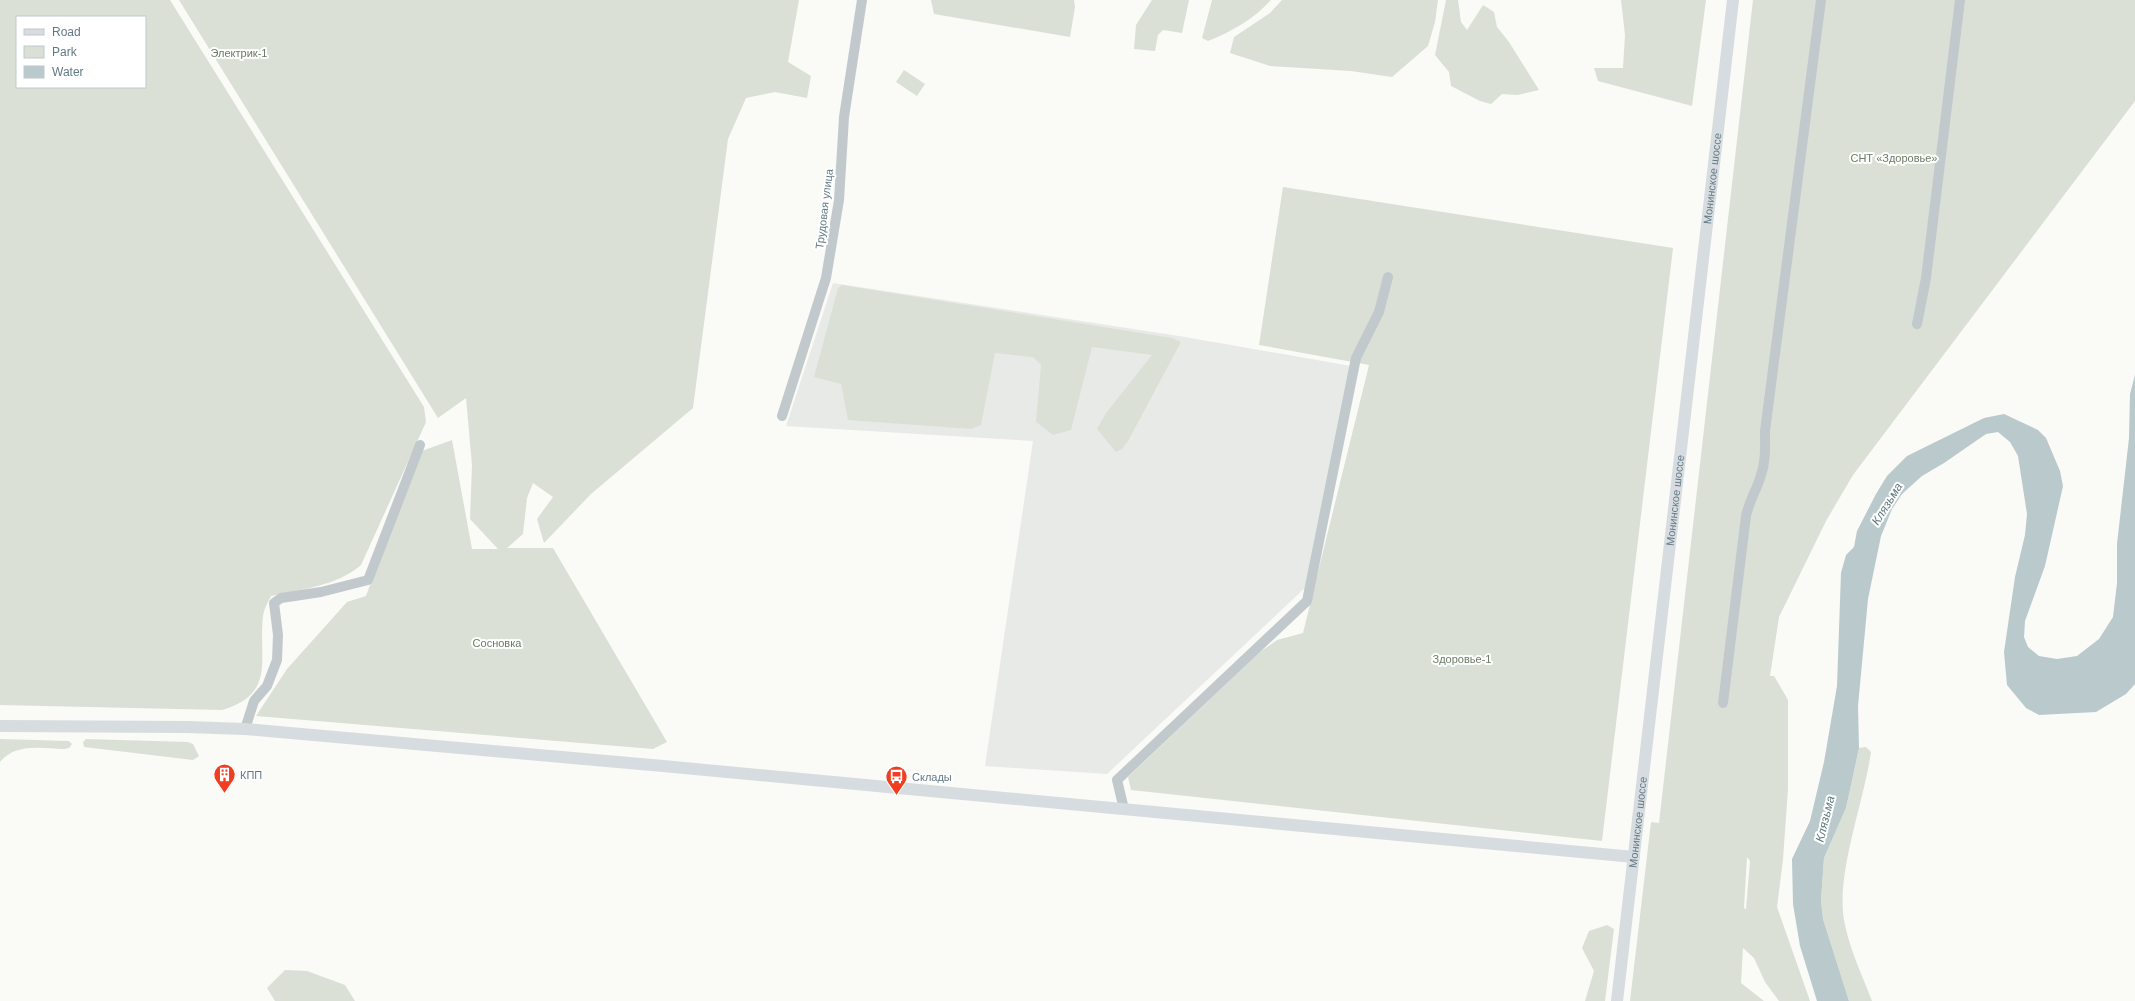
<svg xmlns="http://www.w3.org/2000/svg" width="2135" height="1001" font-family="Arial,sans-serif">
<style>
.built{fill:#e8eae8}
.green{fill:#dae0d6;fill-rule:evenodd}
.water{fill:#b9c9cc}
.lines{fill:none;stroke-linecap:round;stroke-linejoin:round}
.minor{stroke:#c2c9cc;stroke-width:10}
.major{stroke:#d6dcdf;stroke-width:12}
.labels{text-anchor:middle;dominant-baseline:central;stroke-width:4;stroke-linejoin:round;paint-order:stroke}
.park-label{font-size:11px;fill:#697b62;stroke:#fff}
.street-label{font-size:11px;fill:#627985;stroke:#fff}
.poi-label{font-size:11px;fill:#627985;stroke:#fff;text-anchor:start}
.water-label{font-size:12px;font-style:italic;fill:#5e787e;stroke:#fff}
</style>
<rect width="100%" height="100%" fill="#fafaf7"/>
<!-- built -->
<path class="built" d="M 833,283 L 1179,336 L 1351,366 L 1307,586 L 1107,774 L 985,766 L 1033,441 L 786,426 Z"/>
<!-- green -->
<path class="green" d="M 0,0 L 170,0 L 424,407 L 426,422 L 361,565 C 337,586 302,589 271,596 C 268,602 264,609 263,616 C 258,659 277,694 222,710 L 0,705 ZM 17,17 L 145,17 L 145,87 L 17,87 Z
M 179,0 L 799,0 L 788,62 L 811,76 L 807,98 L 775,92 L 746,98 L 728,139 L 693,408 L 591,494 L 544,543 L 537,519 L 553,497 L 533,483 L 527,498 L 523,534 L 507,548 L 553,548 L 667,742 L 653,749 L 256,716 L 287,669 L 347,602 L 366,596 L 419,452 L 452,440 L 472,549 L 498,549 L 470,519 L 472,465 L 466,398 L 438,418 Z
M 931,0 L 1074,0 L 1075,7 L 1070,37 L 934,14 Z
M 1152,0 L 1189,0 L 1182,33 L 1163,30 L 1158,35 L 1155,51 L 1134,49 L 1136,25 Z
M 1212,0 L 1271,0 C 1254,19 1231,32 1208,41 L 1202,38 Z
M 1282,0 L 1438,0 L 1435,22 L 1428,46 L 1392,77 L 1351,71 L 1270,66 L 1230,53 L 1234,37 L 1270,13 Z
M 1446,0 L 1458,0 L 1461,22 L 1467,30 L 1483,5 L 1494,12 L 1497,27 L 1509,42 L 1539,90 L 1517,95 L 1502,94 L 1491,104 L 1480,101 L 1451,86 L 1449,72 L 1435,55 Z
M 1621,0 L 1706,0 L 1692,106 L 1598,81 L 1594,68 L 1623,68 L 1625,35 Z
M 1753,0 L 2135,0 L 2135,101 L 1853,475 L 1826,521 L 1779,617 L 1770,676 L 1774,676 L 1788,700 L 1788,789 L 1783,859 L 1777,907 L 1810,1001 L 1779,1001 L 1765,982 L 1754,958 L 1743,948 L 1741,983 L 1764,1001 L 1630,1001 L 1651,822 L 1659,823 ZM 1747,857 L 1750,861 L 1746,909 L 1744,908 Z
M 904,70 L 925,84 L 917,96 L 896,82 Z
M 1283,187 L 1673,248 L 1602,841 L 1131,790 L 1128,777 L 1260,652 L 1277,640 L 1303,633 L 1369,365 L 1259,345 Z
M 842,285 L 1172,338 L 1181,342 L 1128,441 L 1122,449 L 1116,452 L 1097,429 L 1106,413 L 1152,355 L 1092,347 L 1071,430 L 1053,435 L 1036,422 L 1041,365 L 1033,357 L 995,353 L 981,425 L 971,429 L 848,420 L 841,384 L 814,377 L 838,288 Z
M 0,739 L 69,741 L 72,744 L 69,748 L 64,749 C 41,748 15,743 0,762 Z
M 86,739 L 188,742 L 193,744 L 199,756 L 193,760 L 84,747 L 83,742 Z
M 1866,747 L 1871,752 C 1864,802 1836,873 1844,920 C 1849,948 1862,975 1872,1001 L 1849,1001 L 1823,919 L 1821,900 L 1824,858 L 1846,808 L 1859,748 Z
M 1607,925 L 1614,929 L 1605,1001 L 1585,1001 L 1594,971 L 1582,948 L 1589,931 Z
M 285,970 L 307,971 L 345,985 L 355,1001 L 275,1001 L 267,988 Z"/>
<!-- water -->
<path class="water" d="M 2135,375 L 2135,684 L 2126,694 L 2096,712 L 2039,715 L 2026,708 L 2007,685 L 2004,652 L 2015,577 L 2025,535 L 2027,514 L 2018,456 L 2010,442 L 1998,432 L 1986,434 L 1944,463 L 1922,476 L 1902,494 L 1892,509 L 1881,536 L 1868,599 L 1858,706 L 1859,748 L 1846,808 L 1824,858 L 1821,900 L 1823,919 L 1849,1001 L 1817,1001 L 1800,946 L 1793,904 L 1792,859 L 1810,821 L 1824,762 L 1837,686 L 1841,573 L 1846,555 L 1854,547 L 1857,531 L 1876,494 L 1887,476 L 1907,456 L 1984,418 L 2004,414 L 2038,430 L 2046,438 L 2060,471 L 2063,486 L 2045,566 L 2025,621 L 2024,637 L 2028,647 L 2039,656 L 2057,659 L 2077,656 L 2099,639 L 2113,617 L 2117,583 L 2117,544 L 2129,438 L 2130,394 Z"/>
<g class="lines">
<!-- minor -->
<path class="minor" d="M 1917,324 L 1926,278 L 1960,0
M 782,416 L 826,278 L 839,200 L 844,117 L 862,0
M 1723,703 L 1746,516 C 1750,498 1757,490 1761,475 C 1766,461 1765,446 1765,431 L 1821,0
M 245,729 L 254,701 L 267,686 L 277,660 L 278,635 L 274,603 L 281,598 L 321,592 L 368,580 L 420,445
M 1124,809 L 1117,780 L 1307,601 L 1356,358 L 1379,312 L 1388,277"/>
<!-- major -->
<g class="major">
<path d="M 0,726 L 187,727 L 245,729 L 663,766 L 1634,857"/>
<path id="s1" d="M 1617,1001 L 1733,0"/>
</g>
</g>
<!-- icons -->
<defs>
<symbol id="building-pin" viewBox="-11 -11 22 30"><path d="M0 17L-7.5 6A9.5 9.5 0 1 1 7.5 6Z" fill="#f13d20" stroke="#fff"/><path d="M-4-6H4V6H1V3H-1V6H-4ZM-2.5-4.3h1.7v1.8h-1.7ZM.8-4.3h1.7v1.8H.8ZM-2.5-1h1.7V.8h-1.7ZM.8-1h1.7V.8H.8Z" fill="#fff"/></symbol>
<symbol id="bus-pin" viewBox="-11 -11 22 30"><path d="M0 17L-7.5 6A9.5 9.5 0 1 1 7.5 6Z" fill="#f13d20" stroke="#fff"/><path d="M-5-6H5V4H4V6H2V4H-2V6H-4V4H-5ZM-3.5-4V0h7V-4ZM-3.5 1.2v1.5H-2V1.2ZM2 1.2v1.5H3.5V1.2Z" fill="#fff"/></symbol>
</defs>
<g fill-rule="evenodd">
<use href="#building-pin" x="212" y="762" width="25" height="34"/>
<use href="#bus-pin" x="884" y="764" width="25" height="34"/>
</g>
<g class="labels">
<!-- park labels -->
<g class="park-label">
<text x="239" y="53">Электрик-1</text>
<text x="1894" y="158">СНТ «Здоровье»</text>
<text x="497" y="643">Сосновка</text>
<text x="1462" y="659">Здоровье-1</text>
</g>
<!-- street labels -->
<g class="street-label">
<text stroke="none"><textPath href="#s1" startOffset="828">Монинское шоссе</textPath></text>
<text transform="translate(824 209) rotate(-83)">Трудовая улица</text>
<text stroke="none"><textPath href="#s1" startOffset="504">Монинское шоссе</textPath></text>
<text stroke="none"><textPath href="#s1" startOffset="180">Монинское шоссе</textPath></text>
</g>
<!-- poi labels -->
<g class="poi-label">
<text x="240" y="775">КПП</text>
<text x="912" y="777">Склады</text>
</g>
<!-- water labels -->
<g class="water-label">
<text transform="translate(1887 504) rotate(-58)">Клязьма</text>
<text transform="translate(1825 819) rotate(-76)">Клязьма</text>
</g>
</g>
<!-- legend -->
<rect x="16" y="16" width="130" height="72" fill="#ffffff" stroke="#c0c9ce"/>
<rect x="24" y="29" width="20" height="6" fill="#d6dcdf" stroke="#c0c9ce"/>
<text x="52" y="36" font-size="12" fill="#627985">Road</text>
<rect x="24" y="46" width="20" height="12" fill="#dae0d6" stroke="#c0c9ce"/>
<text x="52" y="56" font-size="12" fill="#627985">Park</text>
<rect x="24" y="66" width="20" height="12" fill="#b9c9cc" stroke="#c0c9ce"/>
<text x="52" y="76" font-size="12" fill="#627985">Water</text>
</svg>
